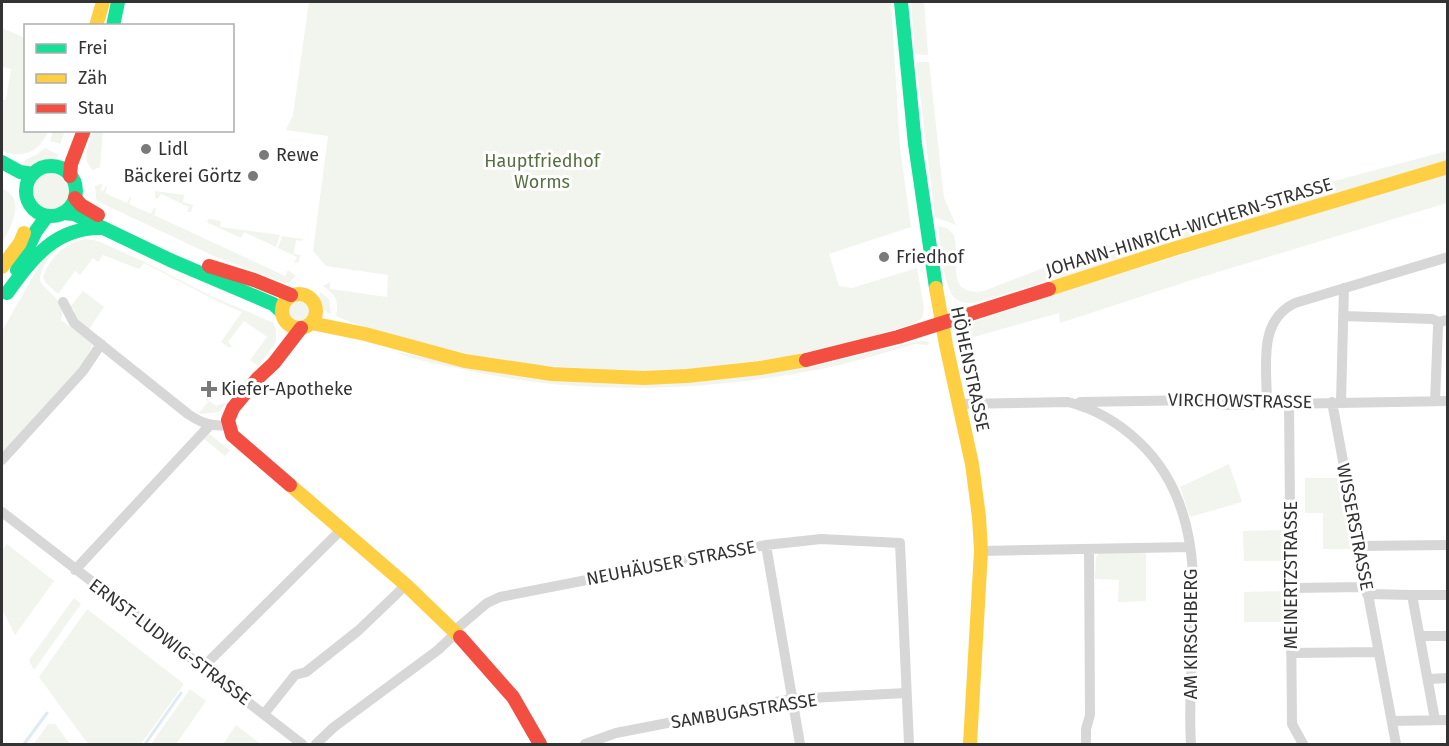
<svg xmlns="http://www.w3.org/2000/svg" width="1449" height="746" font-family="'Fira Sans',sans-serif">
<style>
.green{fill:#f1f5ed}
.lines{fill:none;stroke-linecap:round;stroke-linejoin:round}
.stream{stroke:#ddebf3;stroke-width:3}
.street{stroke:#d7d7d7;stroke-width:10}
.fast{stroke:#16e098;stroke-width:14}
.slow{stroke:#ffcf43;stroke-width:14}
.jam{stroke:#f24e42;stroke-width:14}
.poi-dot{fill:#7a7a7a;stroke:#fff;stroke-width:2}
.labels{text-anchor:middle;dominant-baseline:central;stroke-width:6;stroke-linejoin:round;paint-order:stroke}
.poi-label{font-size:18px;fill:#333;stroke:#fff;text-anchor:start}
.park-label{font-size:18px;fill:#56703f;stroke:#fff}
.street-label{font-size:18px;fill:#333;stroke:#fff}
</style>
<rect width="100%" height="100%" fill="#fff"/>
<!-- green -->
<path class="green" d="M 309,2 L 891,2 L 900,148 L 911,227 L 829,254 L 839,286 L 852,288 L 917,268 L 924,308 L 922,318 L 915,323 L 893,330 L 836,346 L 779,358 L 656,373 L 505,363 L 364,328 L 336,316 C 339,301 336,295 323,286 L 330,282 L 330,289 L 387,297 L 388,275 L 326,266 L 313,251 L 328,136 L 286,130 L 293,115 Z
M 911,2 L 924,2 L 928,55 L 915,54 Z
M 2,28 L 25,38 L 26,130 L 48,131 C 40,152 23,159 2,151 L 2,99 L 6,100 L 11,69 L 2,67 Z
M 916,62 L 929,62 L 944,198 L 956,225 L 935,217 Z
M 94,130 L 103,131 L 100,167 L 93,170 C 80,159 89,144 94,130 Z
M 53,131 L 65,131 L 60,144 L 50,141 Z
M 45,148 L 59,155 C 54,161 32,168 23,168 L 25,160 L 36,155 Z
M 1447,151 L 1447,162 L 974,303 C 967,303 961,303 956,299 C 943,289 940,242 938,226 L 947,228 L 954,235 C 961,259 943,297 984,291 L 1064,260 L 1304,189 Z
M32 191a19 19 0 1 1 38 0a19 19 0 1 1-38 0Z
M 1447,173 L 1447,203 L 1198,278 L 1060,323 L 1059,313 L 956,342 L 959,332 L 973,322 L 1083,285 Z
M 100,184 L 103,185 L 100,190 L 103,191 L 106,186 L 107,187 L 105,193 L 127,203 L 130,197 L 131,198 L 129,204 L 151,214 L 154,208 L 156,209 L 154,215 L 285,276 L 288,270 L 296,276 L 289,283 L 285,283 L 216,257 L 99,202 L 96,199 L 95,186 Z
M 2,188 C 27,200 11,225 2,244 Z
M 155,191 L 184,195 L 183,202 L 193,205 L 191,212 L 187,212 L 189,207 L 161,194 L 158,199 L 155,198 Z
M 209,219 L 221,221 L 220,227 L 280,235 L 276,247 L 244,232 L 241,238 L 208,223 L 207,221 Z
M 282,236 L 303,239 L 302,241 L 296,240 L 294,254 L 300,255 L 299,262 L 294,263 L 297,257 L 278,248 Z
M 86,239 L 98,241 L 145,262 L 211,296 L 274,323 L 276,331 L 276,342 L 241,390 L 238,389 L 258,366 L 250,360 L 267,337 L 244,321 L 228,342 L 232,346 L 230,348 L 221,342 L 242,312 L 219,302 L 144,263 L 139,269 L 103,255 L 98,262 L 93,258 L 80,275 L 75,271 L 58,294 L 46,283 L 43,277 C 50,257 66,242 86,239 Z
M 63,244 C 52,254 40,265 40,281 C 48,294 67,301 61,320 L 93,344 L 80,370 L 2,455 L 2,331 L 47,252 Z
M 83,291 L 104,307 L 89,329 L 72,316 L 75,311 L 70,307 Z
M 320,292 L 329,299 L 331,314 C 321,309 318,302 320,292 Z
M288 312a11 11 0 1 1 22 0a11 11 0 1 1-22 0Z
M 921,340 L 930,342 L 927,345 L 915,344 C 880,354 845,365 810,371 C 698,392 583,395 471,371 C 450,366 415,361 396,352 L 505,373 L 811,367 Z
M 205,398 L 216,406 L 224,403 L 226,404 L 219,412 L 201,414 L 199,413 L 208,402 Z
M 208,433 L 230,450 L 225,456 L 203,438 Z
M 1229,464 L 1242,502 L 1190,517 L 1180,487 Z
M 1305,478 L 1343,478 L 1356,549 L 1323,549 L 1323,513 L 1305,513 Z
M 1285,530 L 1286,561 L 1244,561 L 1243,531 Z
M 7,544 L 54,581 L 15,635 L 2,609 L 2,551 Z
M 1146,552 L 1146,601 L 1118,602 L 1119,580 L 1095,579 L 1096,557 L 1099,553 Z
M 1286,591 L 1286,622 L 1244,622 L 1244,592 Z
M 74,598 L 81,604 L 34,670 L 29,660 Z
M 87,609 L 184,684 L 141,744 L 88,744 L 39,677 Z
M 190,689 L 206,701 L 176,744 L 151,744 Z
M 48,724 L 55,724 L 70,744 L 34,744 Z
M 236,725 L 261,744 L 223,744 Z"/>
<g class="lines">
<!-- stream -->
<path class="stream" d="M 24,744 L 47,713
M 145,744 L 181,693"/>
<!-- street -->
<path class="street" d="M 63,302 L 74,323 L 188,414 C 201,423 212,427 228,425
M 1343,316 L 1432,319 L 1439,322
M 1435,401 L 1438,327 L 1439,322 L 1448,320
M 1080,402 L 1199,400 L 1224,405 L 1448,401
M 1332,402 L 1396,744
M 1341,402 L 1344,288
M 1267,403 C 1267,368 1257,321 1295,303 L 1448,257
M 1289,403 L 1292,724 L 1303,744
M 959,404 L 1068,402 C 1096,409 1118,422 1139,442 C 1222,520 1184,645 1191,744
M 2,460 L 83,371 L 101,344
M 2,512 L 302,744
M 766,545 L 800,744
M 1358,546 L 1448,545
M 981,551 L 1190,547
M 75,570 L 210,425
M 1290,588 L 1366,587
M 1367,594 L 1412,595
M 454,631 L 487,603 L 500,597 L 766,545 L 821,539 L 900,543 L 909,744
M 1421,636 L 1448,636
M 1291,653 L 1378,652
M 203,667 L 342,529
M 1428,679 L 1448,678
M 264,714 L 295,675 L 306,672 L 359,630 L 406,585
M 1435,720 L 1412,595 L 1448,595
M 1392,721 L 1448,720
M 316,744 L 334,727 L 438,650 L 456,633
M 585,744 L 616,733 L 791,699 L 906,693
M 1086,744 L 1086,729 L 1090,715 L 1089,549"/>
<!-- fast -->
<path class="fast" d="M 901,2 L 915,144 L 936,288
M 113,26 L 118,2
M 2,162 L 20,172 L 33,174
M26 191a25 25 0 1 1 50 0a25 25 0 1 1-50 0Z
M 62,213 L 74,214 L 170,260 L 273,304 L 282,312
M 17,270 L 36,231 L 47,216
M 7,293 C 32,259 54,228 100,228"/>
<!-- slow -->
<path class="slow" d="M 96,26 L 103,2
M 2,267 L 20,243 L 24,233
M 936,288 L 946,345 L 972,464 L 979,517 L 981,551 L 970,744
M 1049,289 L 1170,250 L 1448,167
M282 311a17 17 0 1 1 34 0a17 17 0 1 1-34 0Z
M 311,323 L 365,334 L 465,361 L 552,374 L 644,378 L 687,376 L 760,368 L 806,360
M 290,485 L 406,585 L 460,637"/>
<!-- jam -->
<path class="jam" d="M 70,176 L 71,164 L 84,130
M 75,198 L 81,205 L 98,215
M 209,266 L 254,280 L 291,295
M 806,360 L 898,337 L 1049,289
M 290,485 L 232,435 L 228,420 L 233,408 L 258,378 L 274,363 L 301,328
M 460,637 L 513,697 L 540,744"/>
</g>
<!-- markers -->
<g class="poi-dot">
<circle cx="146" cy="149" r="6"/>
<circle cx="264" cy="155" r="6"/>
<circle cx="253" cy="176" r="6"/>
<circle cx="884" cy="257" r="6"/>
<path d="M206 380h6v6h6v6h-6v6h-6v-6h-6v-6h6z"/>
</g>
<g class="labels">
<!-- poi labels -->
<g class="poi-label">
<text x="158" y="149">Lidl</text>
<text x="276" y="155">Rewe</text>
<text x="241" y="176" text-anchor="end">Bäckerei Görtz</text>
<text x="896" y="257">Friedhof</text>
<text x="221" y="389">Kiefer-Apotheke</text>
</g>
<!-- park labels -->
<g class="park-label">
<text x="542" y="161">Hauptfriedhof<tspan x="542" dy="21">Worms</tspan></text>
</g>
<!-- street labels -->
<g class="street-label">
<text transform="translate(1189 227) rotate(-17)">JOHANN-HINRICH-WICHERN-STRASSE</text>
<text transform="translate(970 369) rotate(78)">HÖHENSTRASSE</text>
<text transform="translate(1240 401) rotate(1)">VIRCHOWSTRASSE</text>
<text transform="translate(1355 527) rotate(79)">WISSERSTRASSE</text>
<text transform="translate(671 563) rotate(-11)">NEUHÄUSER STRASSE</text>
<text transform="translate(1291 575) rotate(-90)">MEINERTZSTRASSE</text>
<text transform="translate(1191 634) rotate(-90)">AM KIRSCHBERG</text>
<text transform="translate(170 642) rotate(37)">ERNST-LUDWIG-STRASSE</text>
<text transform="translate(744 711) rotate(-9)">SAMBUGASTRASSE</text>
</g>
</g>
<!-- border -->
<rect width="1449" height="746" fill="none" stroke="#333333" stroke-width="6"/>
<!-- legend -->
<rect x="24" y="24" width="210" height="108" fill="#ffffff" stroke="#adadad" stroke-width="1.5"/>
<rect x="36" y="44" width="30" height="9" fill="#16e098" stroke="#adadad" stroke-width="1.5"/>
<text x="78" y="54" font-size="18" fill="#333333">Frei</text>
<rect x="36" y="74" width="30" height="9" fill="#ffcf43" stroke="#adadad" stroke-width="1.5"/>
<text x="78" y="84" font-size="18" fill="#333333">Zäh</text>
<rect x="36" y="104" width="30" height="9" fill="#f24e42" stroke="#adadad" stroke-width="1.5"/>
<text x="78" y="114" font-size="18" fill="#333333">Stau</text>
</svg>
